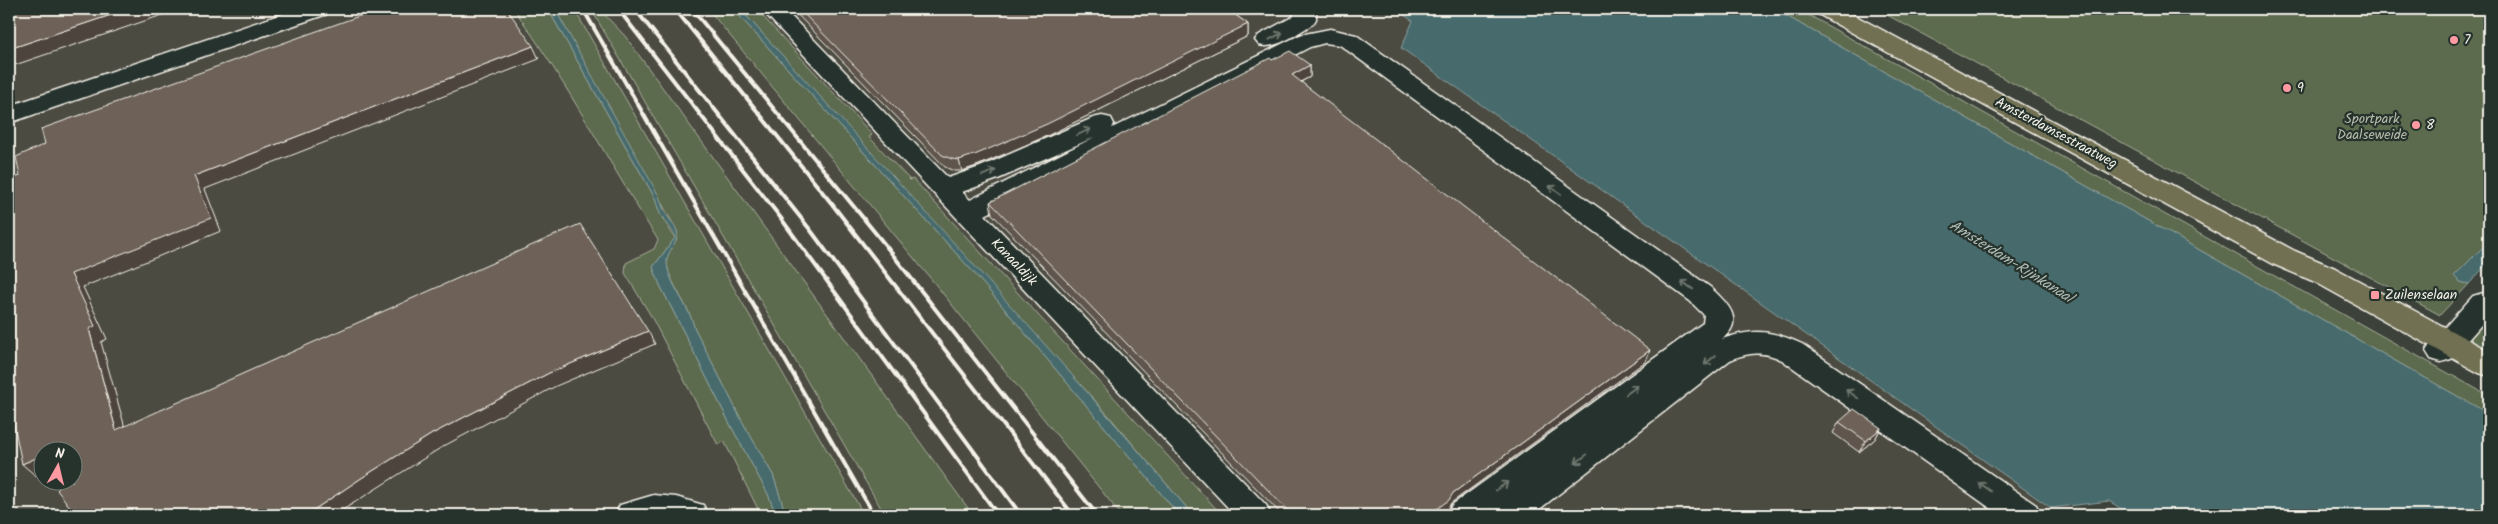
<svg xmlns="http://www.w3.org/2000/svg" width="2498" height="524" font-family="Kalam,sans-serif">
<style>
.built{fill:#4b4b43;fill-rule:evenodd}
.green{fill:#5c6b4d;stroke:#a8ae9a}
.water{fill:#476a6c;stroke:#8ca09e}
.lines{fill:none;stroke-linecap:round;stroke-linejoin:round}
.minor-casing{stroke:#f4f1e8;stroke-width:3}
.major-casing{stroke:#f4f1e8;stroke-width:3}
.minor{fill:#26332d;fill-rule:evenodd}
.major{fill:#716f52;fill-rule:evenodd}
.rail{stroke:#f4f1e8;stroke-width:4}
.wall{fill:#5f544d;stroke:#f4f1e8}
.shaded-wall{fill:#4d453e;stroke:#f4f1e8}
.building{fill:#6e6259;stroke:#f4f1e8}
.oneway{stroke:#6e766e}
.poi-dot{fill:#ff9aa2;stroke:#26332d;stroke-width:2}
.labels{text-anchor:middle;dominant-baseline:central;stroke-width:4.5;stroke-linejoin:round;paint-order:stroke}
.poi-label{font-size:14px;fill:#f4f1e8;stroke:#26332d;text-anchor:start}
.park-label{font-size:14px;fill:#b7bbaa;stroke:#26332d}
.street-label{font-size:14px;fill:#f4f1e8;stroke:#26332d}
.water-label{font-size:15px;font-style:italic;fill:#afbbb6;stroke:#26332d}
</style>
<rect width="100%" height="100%" fill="#3c413a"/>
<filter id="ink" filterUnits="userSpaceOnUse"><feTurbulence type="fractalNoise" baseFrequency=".02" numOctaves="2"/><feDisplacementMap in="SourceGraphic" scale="10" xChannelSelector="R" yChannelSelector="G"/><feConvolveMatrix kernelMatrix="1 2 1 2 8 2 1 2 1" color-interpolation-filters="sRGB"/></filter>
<g filter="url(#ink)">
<!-- built -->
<path class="built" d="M 9,9 L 1395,9 L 1413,21 L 1401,48 L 2061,515 L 9,515 ZM 42,452 L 72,452 L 72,482 L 42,482 Z"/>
<!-- green -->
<path class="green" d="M 514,9 L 548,9 L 655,198 L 660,214 L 675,238 L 653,267 L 660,285 L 731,426 L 768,494 L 776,515 L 761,515 L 724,441 L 718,445 L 651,316 L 625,273 L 626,263 L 654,249 L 658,240 C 609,163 567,83 514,9 Z
M 555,9 L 574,9 L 864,515 L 786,515 L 773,475 L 742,421 L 694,327 C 690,307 669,283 667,264 C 665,252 678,243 677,231 Z
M 591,9 L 599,9 L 625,36 L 973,515 L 885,515 Z
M 708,9 L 733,9 L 975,274 L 1179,515 L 1121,515 L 936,285 Z
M 740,9 L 756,9 L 868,130 L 872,135 L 869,137 L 910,180 L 913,179 L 1222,515 L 1193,515 L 1109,416 Z
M 1774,9 L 1798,9 L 2489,396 L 2489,414 Z
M 1876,9 L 2489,9 L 2489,241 L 2454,276 L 2460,282 L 2469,284 L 2440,315 Z
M 2489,306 L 2489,328 L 2486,332 L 2489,350 L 2483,357 C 2462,334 2470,326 2489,306 Z"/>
<!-- water -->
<path class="water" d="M 548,9 L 555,9 L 659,196 C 661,201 662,206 664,211 C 668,220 680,227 677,238 C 674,247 666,254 667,263 C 668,283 690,307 694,327 L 742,421 L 773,475 L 786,515 L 776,515 L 768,494 L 731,426 L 660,285 L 653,267 L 675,238 L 674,233 L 660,214 L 655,198 Z
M 733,9 L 740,9 C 893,176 1047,342 1193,515 L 1179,515 L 975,274 Z
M 1395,9 L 1774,9 L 2489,414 L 2489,515 L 2131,515 L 2109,501 L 2051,508 L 1401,48 L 1413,21 Z
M 2489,241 L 2489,262 L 2469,284 L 2460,282 L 2454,276 Z"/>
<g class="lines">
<defs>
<path id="minor" d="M 297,9 L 330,9 L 327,14 L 9,123 L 9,106 Z
M 761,9 L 784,9 L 948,178 L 980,167 L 1093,118 L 1102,116 L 1111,118 L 1114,124 L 1112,128 L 1300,35 L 1330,29 L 1356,35 L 1710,287 C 1725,301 1747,320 1722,339 C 1754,328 1771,330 1802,344 L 2036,505 L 2041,515 L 2000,515 L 1782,360 C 1763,351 1749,352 1730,360 L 1532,515 L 1492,515 L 1494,510 L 1487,515 L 1447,515 L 1452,505 L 1703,323 L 1704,315 L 1690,301 L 1340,45 L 1325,43 L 1310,47 L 985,215 L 1266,505 L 1271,515 L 1235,515 ZM 1095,137 L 970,200 L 962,192 L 998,179 Z
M 1294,9 L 1316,9 L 1316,19 L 1313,24 C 1297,33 1277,50 1259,45 L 1255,40 L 1259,35 L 1294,16 Z
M 2483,293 L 2489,295 L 2489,316 L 2451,359 L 2441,362 L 2431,359 L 2426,351 L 2431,343 L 2473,296 Z
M 654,495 L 676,497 L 703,505 L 708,515 L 615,515 L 620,505 Z"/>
<path id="major" d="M 1815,9 L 1843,9 L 2295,251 L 2335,268 L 2489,351 L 2489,376 L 2479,373 L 2315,282 L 2275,265 L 1818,14 Z"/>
</defs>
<!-- minor casing -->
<use href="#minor" class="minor-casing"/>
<!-- major casing -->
<use href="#major" class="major-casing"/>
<!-- minor -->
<use href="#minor" class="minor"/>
<!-- major -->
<use href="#major" class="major"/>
<!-- rail -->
<path class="rail" d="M 583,9 L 874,515
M 618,9 L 780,217 L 998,515
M 635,9 L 812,232 L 1021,515
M 675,9 L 832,204 L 1073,515
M 692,9 L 882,241 L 1097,515"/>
</g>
<!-- wall -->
<path class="wall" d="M 792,9 L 1227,9 L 1248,24 L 1248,36 L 1049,135 L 979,165 L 962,171 L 954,171 L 945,167 Z
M 1272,60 L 1310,65 L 1310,77 L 1301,82 L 1646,361 L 1451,503 L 1447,510 L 1441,515 L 1282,515 L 992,214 L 990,202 Z
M 1839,422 L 1881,428 L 1875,439 L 1859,452 L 1833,433 Z"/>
<!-- shaded-wall -->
<path class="shaded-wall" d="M 129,9 L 180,9 L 9,67 L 9,49 Z
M 1248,24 L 1248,36 L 1049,135 L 979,165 L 962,171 L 959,160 Z
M 533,46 L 539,59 L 205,189 L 221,231 L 83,287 L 107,339 L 101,342 L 129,442 L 116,430 L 89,329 L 71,274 L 194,176 Z
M 1310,65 L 1310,77 L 1292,86 L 1292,75 Z
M 648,331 L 655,344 L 556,386 L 442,447 L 374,490 L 335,515 L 306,515 L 363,477 L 432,434 L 549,373 Z
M 1650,350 L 1646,361 L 1451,503 L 1447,510 L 1441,515 L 1428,515 L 1453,493 Z
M 1881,428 L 1875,439 L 1859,452 L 1866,441 Z
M 36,458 L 42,464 L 42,473 L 36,476 L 22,464 Z"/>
<!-- building -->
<path class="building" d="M 9,9 L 129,9 L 9,49 Z
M 379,9 L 507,9 L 533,46 L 194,176 L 211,218 L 71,274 L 95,326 L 89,329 L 116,430 L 580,224 L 648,331 L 549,373 L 432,434 L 363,477 L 306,515 L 76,515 L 57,490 L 59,488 L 54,482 L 72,482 L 72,452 L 42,452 L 42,467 L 36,458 L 22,464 L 9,400 L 9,180 L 20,176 L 16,157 L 45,144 L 41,129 Z
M 799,9 L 1227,9 L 1248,24 L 1047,124 L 977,154 L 959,160 L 952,159 L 942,155 Z
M 1290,51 L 1310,65 L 1292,75 L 1650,350 L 1453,493 L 1449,500 L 1428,515 L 1292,515 L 990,202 L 1270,58 L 1272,60 Z
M 1854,409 L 1881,428 L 1866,441 L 1839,422 Z
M 1887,512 L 1892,515 L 1883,515 Z"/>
<!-- one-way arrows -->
<defs><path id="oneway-shaft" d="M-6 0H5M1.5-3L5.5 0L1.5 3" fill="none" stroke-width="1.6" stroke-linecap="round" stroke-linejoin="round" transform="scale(1.25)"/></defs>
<g class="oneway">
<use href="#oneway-shaft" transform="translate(1276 36) rotate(-28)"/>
<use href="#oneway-shaft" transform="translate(1084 132) rotate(-24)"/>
<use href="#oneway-shaft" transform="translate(989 173) rotate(-21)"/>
<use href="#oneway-shaft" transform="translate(1555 190) rotate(-144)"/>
<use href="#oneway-shaft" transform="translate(1687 285) rotate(-144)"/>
<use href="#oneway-shaft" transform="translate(1710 360) rotate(140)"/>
<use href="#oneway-shaft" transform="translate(1632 390) rotate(-36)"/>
<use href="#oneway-shaft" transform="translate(1852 394) rotate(-145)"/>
<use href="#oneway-shaft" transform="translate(1581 459) rotate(143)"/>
<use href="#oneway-shaft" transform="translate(1502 486) rotate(-36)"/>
<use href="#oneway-shaft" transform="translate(1985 487) rotate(-145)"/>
</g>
</g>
<!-- markers -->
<g class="poi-dot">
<circle cx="2454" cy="40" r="5"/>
<circle cx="2287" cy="88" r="5"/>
<circle cx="2416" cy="125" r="5"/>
<rect x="2370" y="290" width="10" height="10" rx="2.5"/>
</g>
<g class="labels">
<!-- poi labels -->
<g class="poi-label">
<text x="2464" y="40">7</text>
<text x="2297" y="88">9</text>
<text x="2426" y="125">8</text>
<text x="2385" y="295">Zuilenselaan</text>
</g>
<!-- park labels -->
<g class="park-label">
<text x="2372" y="119">Sportpark<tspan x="2372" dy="16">Daalseweide</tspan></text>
</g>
<!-- street labels -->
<g class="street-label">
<text transform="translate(2056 133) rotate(28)">Amsterdamsestraatweg</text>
<text transform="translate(1014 262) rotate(46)">Kanaaldijk</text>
</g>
<!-- water labels -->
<g class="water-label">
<text transform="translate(2011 262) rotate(32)">Amsterdam-Rijnkanaal</text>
</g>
</g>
<!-- margin -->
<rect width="2498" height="524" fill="none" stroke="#26332d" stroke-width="30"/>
<rect x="15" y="15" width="2468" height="494" fill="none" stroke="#f4f1e8" stroke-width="2" filter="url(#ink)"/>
<!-- north arrow -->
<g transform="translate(58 466) rotate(8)"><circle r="24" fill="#26332d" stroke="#787f78"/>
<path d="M0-4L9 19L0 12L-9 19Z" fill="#ff9aa2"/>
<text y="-8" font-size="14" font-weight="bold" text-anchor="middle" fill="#f4f1e8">N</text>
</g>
</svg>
